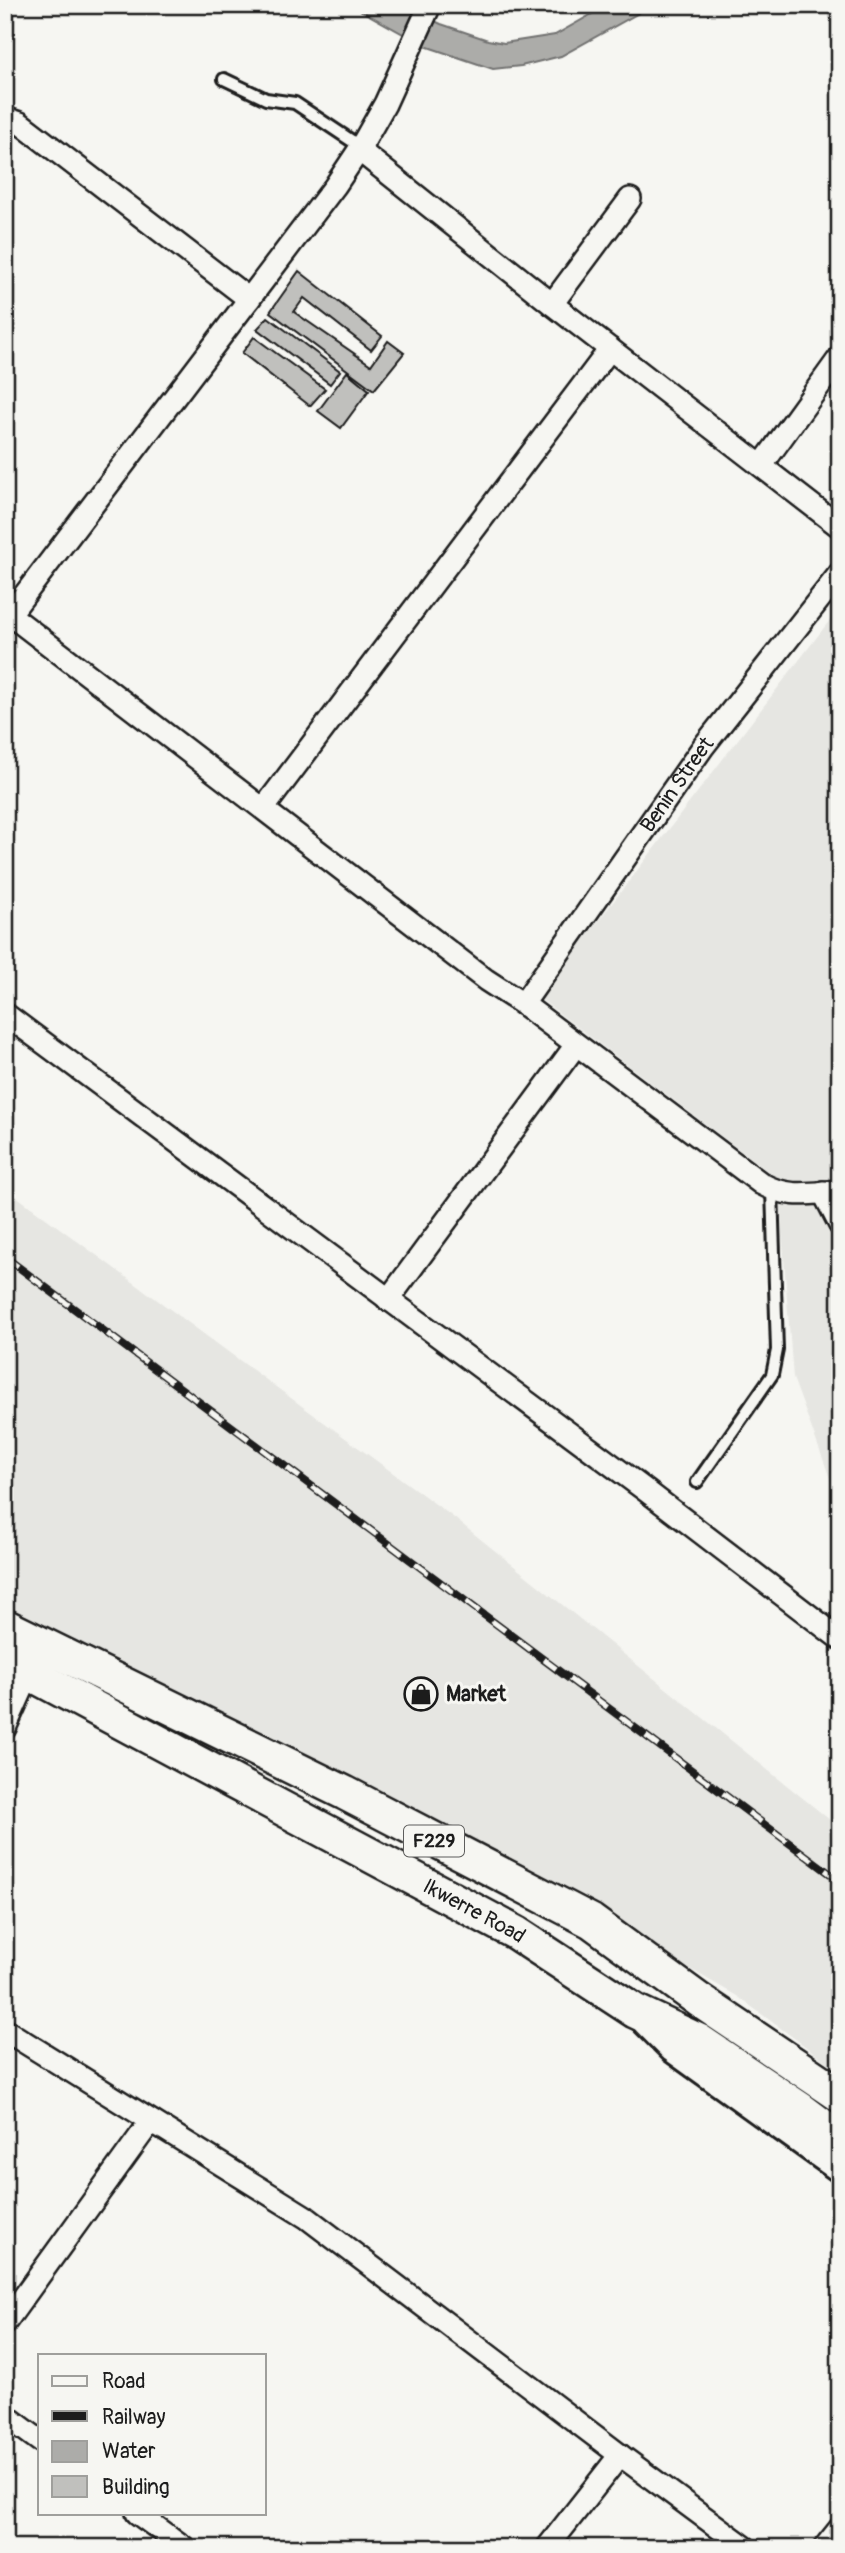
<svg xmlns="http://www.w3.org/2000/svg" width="845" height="2553" font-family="Pangolin,sans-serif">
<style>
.built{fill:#e6e6e2}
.water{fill:#acaca9;stroke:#727271;stroke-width:2}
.building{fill:#c0c0bd;stroke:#1c1c1c;stroke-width:2}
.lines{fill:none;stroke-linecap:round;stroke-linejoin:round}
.service-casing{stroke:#1c1c1c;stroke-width:16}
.minor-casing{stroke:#1c1c1c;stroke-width:26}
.tertiary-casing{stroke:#1c1c1c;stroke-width:32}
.primary-casing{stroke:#1c1c1c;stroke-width:38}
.service{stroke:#f6f6f2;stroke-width:10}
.minor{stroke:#f6f6f2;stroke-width:21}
.tertiary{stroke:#f6f6f2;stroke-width:26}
.primary{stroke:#f6f6f2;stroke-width:33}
.rail-casing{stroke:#1c1c1c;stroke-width:8}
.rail{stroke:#f6f6f2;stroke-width:5;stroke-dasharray:16;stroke-linecap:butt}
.labels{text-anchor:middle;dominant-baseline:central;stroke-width:6;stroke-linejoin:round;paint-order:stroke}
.shield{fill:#f6f6f2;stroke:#5d5d5c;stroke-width:2}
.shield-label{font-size:19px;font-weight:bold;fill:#1c1c1c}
.street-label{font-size:21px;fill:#1c1c1c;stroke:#f6f6f2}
.poi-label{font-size:21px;font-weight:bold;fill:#1c1c1c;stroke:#f6f6f2;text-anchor:start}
</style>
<rect width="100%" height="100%" fill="#f6f6f2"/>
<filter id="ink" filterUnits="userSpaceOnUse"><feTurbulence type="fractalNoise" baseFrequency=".0143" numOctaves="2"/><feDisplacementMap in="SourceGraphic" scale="14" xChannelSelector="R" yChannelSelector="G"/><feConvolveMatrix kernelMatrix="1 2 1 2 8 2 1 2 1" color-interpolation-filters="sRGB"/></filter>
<g filter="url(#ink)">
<!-- built -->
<path class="built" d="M 840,607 L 840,1505 L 793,1378 L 778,1179 L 539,998 Z
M 5,1188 L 453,1517 L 840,1828 L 840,2072 L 737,1996 L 650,1946 L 5,1612 Z"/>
<!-- water -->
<path class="water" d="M 351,5 L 400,5 L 441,24 L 488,40 L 504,43 L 555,35 L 608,5 L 653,5 L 561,56 L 521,66 L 493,69 L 425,46 Z"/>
<!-- building -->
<path class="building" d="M 299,271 L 382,336 L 371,350 L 304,298 L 294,312 L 371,365 L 388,341 L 404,353 L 374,390 L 270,312 Z
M 268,317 L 340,371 L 330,384 L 257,329 Z
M 254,337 L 325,389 L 310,406 L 242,353 Z
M 347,372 L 369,390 L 341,428 L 318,411 Z"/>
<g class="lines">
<defs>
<path id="service" d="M 224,79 L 266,99 L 295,103 L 361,147
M 697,1482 L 772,1375 L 777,1350 L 772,1189"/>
<g id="minor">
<path d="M 5,118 L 20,123 L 249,299"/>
<path d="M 359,150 L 552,304 L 840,527"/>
<path d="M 552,304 L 630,199"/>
<path d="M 762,465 L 840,357"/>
<path d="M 5,611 L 486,980 L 523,1004 L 762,1184 C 789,1199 811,1193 840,1191"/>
<path d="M 10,614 L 335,186 L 359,150 L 385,104 L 430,5"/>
<path d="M 264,808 L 610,349"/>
<path id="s1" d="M 523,1004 L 703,747 L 840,573"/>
<path d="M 5,1014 L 644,1489 L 840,1639"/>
<path d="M 823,1192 L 840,1225"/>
<path d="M 388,1300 L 576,1045"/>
<path d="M 5,1728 L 34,1663"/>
<path d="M 5,2030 L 306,2217 L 620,2455 L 746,2548"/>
<path d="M 5,2323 L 151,2121"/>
<path d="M 5,2415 L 40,2441"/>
<path d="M 137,2513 L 185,2548"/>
<path d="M 547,2548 L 620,2455"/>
<path d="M 824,2548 L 840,2528"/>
</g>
<path id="tertiary" d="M 646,2022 L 673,2049 L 840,2169"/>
<g id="primary">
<path d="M 5,1626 L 345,1793 L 591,1921 L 699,2000 L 840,2095"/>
<path id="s2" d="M 5,1660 L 516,1933 L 635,2011 L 699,2041 L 800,2109 L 840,2139"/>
</g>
</defs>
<!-- service casing -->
<use href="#service" class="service-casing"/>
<!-- minor casing -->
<use href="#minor" class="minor-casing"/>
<!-- tertiary casing -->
<use href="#tertiary" class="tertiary-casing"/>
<!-- primary casing -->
<use href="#primary" class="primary-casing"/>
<!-- service -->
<use href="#service" class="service"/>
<!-- minor -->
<use href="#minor" class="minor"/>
<!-- tertiary -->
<use href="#tertiary" class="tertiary"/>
<!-- primary -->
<use href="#primary" class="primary"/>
<defs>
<path id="rail" d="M 5,1257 L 840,1881"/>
</defs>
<!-- rail casing -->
<use href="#rail" class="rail-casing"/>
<!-- rail -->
<use href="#rail" class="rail"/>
</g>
</g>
<!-- icons -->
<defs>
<symbol id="shop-ring" viewBox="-11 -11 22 22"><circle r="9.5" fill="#f6f6f2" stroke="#1c1c1c" stroke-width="1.5"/><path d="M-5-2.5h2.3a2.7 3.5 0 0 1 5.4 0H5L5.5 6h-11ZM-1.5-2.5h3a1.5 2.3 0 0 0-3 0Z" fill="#1c1c1c"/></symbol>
</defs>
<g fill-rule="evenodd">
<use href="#shop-ring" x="402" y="1675" width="38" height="38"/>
</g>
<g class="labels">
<!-- shield labels -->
<rect class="shield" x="404" y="1825.5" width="60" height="31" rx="5"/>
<g class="shield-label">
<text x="434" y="1841">F229</text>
</g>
<!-- street labels -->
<g class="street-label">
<text stroke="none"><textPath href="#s1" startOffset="268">Benin Street</textPath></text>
<text stroke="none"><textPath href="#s2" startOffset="532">Ikwerre Road</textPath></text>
</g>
<!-- poi labels -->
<g class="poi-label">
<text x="446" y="1694">Market</text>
</g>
</g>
<!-- margin -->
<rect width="845" height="2553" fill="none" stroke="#f6f6f2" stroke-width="28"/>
<rect x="14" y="14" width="817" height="2525" fill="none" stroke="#1c1c1c" stroke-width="2.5" filter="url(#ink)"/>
<!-- legend -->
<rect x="38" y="2354" width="228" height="161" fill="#f6f6f2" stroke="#9f9f9c" stroke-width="2"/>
<rect x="52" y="2376" width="35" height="10" fill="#f6f6f2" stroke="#9f9f9c" stroke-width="2"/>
<text x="102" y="2388" font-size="21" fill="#1c1c1c">Road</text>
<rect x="52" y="2411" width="35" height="10" fill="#1c1c1c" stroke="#9f9f9c" stroke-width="2"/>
<text x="102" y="2424" font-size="21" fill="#1c1c1c">Railway</text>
<rect x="52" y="2441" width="35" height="21" fill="#acaca9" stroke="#9f9f9c" stroke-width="2"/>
<text x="102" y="2458" font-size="21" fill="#1c1c1c">Water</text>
<rect x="52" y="2476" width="35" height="21" fill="#c0c0bd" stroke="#9f9f9c" stroke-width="2"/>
<text x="102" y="2494" font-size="21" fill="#1c1c1c">Building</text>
</svg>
